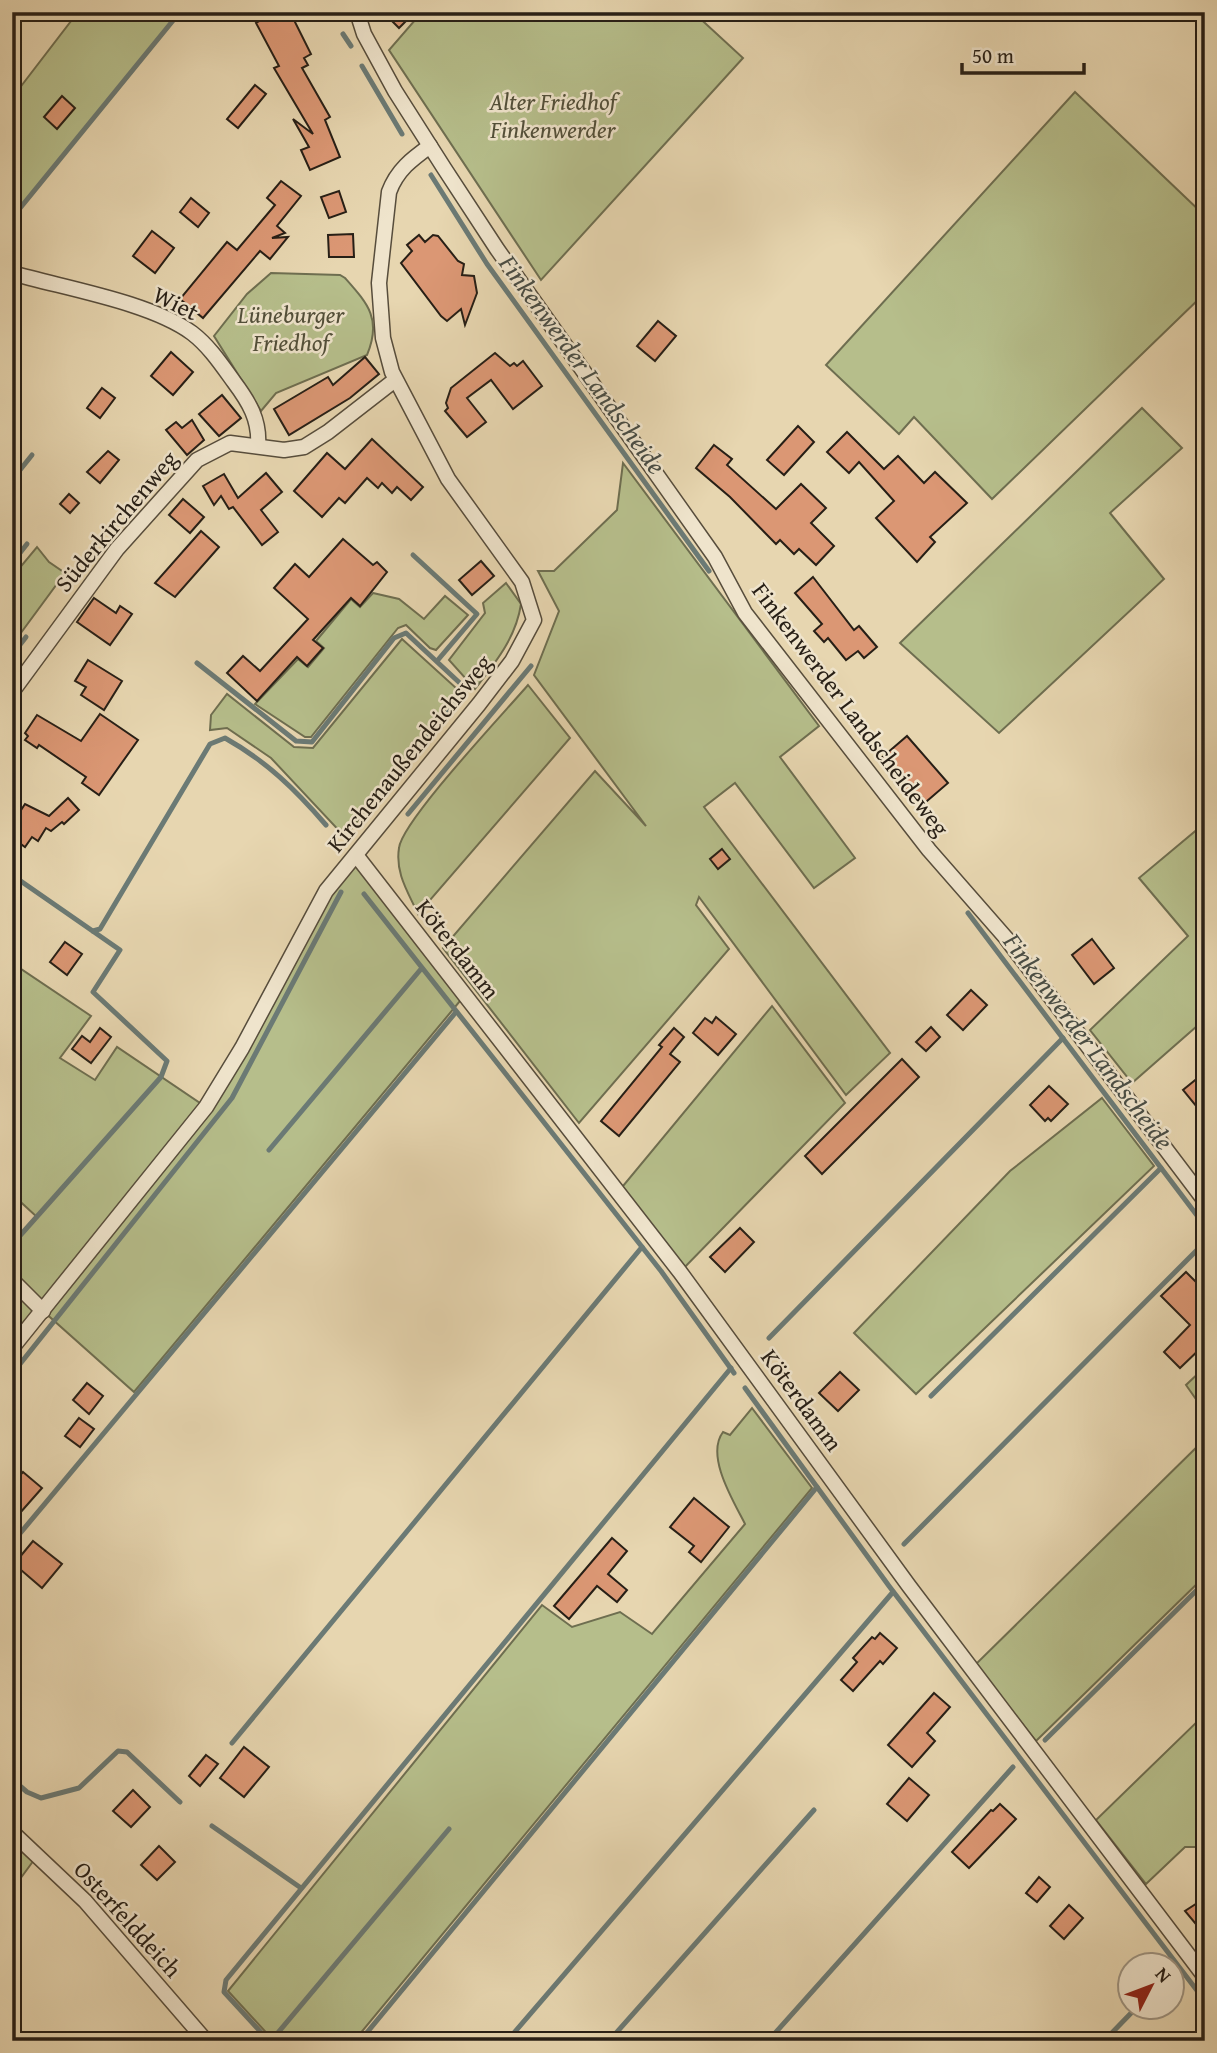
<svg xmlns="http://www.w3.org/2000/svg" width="1217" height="2053" font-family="'Gentium Book Plus',serif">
<rect width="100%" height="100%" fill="#e7d6b0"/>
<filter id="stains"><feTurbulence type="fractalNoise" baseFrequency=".00286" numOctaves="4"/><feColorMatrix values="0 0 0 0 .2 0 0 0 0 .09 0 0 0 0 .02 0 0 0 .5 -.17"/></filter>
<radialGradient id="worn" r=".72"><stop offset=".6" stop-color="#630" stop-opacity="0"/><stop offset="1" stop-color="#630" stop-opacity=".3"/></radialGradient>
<g fill="#b6be8b" stroke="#6e6e50" stroke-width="2">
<polygon points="78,12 181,12 12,219 12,98"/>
<polygon points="422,12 693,12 743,58 541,280 389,50"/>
<polygon points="1075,92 1205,216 1205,293 992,499 914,417 899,434 826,365"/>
<path d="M271 273 340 275 345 278C368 304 382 319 367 355L276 393 261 411 214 336 247 294Z"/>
<polygon points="1142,408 1182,448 1110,513 1164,579 999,733 900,643"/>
<polygon points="623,463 819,726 780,757 855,858 814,888 735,783 704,807 890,1053 846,1095 699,897 696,905 729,949 579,1123 443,948 595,771 646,826 534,675 559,611 538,571 554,571 617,510"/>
<polygon points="37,547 49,562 65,573 12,645 12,577"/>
<path d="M506 583 521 604C516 638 495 663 475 689L449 660 485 613 483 603Z"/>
<polygon points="373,593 399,599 424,619 445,596 468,615 436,650 430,648 406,625 398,628 311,737 305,737 255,704 298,659 308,667 324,648 316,641 351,599 360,607"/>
<polygon points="402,639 456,688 458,693 345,837 271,758 227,728 210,730 211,715 227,694 294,747 313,748"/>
<path d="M528 685 570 738 418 914C408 892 395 873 399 848 402 821 505 712 528 685Z"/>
<polygon points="1205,823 1205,1019 1132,1083 1090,1030 1188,936 1139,878"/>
<polygon points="356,855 465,995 134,1392 43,1311 12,1348 12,1243 37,1217 12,1194 12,963 91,1016 60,1058 95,1080 117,1047 206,1107 326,891"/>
<polygon points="772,1006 845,1103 680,1272 618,1192"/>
<polygon points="1102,1098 1154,1166 916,1394 854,1333 1010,1171"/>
<polygon points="1205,1367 1205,1412 1186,1385"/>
<path d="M752 1408 812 1488 354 2041H274L228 1991 542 1605 572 1627 620 1612 652 1634 745 1524C734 1502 705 1456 723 1432L730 1435Z"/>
<polygon points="1205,1439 1205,1576 1036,1741 975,1665"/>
<polygon points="1205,1714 1205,1847 1185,1847 1146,1884 1096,1820"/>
<polygon points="12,1840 34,1860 12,1890"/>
</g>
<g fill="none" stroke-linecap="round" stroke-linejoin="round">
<g stroke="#6b7a75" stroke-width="5">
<polyline points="343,34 351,46"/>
<polyline points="362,66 402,134"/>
<polyline points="431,175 487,264 709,571"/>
<polyline points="12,218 180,12"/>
<polyline points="12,480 32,455"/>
<polyline points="413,555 477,614 437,661"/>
<polyline points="12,563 27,544"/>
<polyline points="12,655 26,637"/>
<polyline points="197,663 296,741 312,742 394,638 406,633 463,686 465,691 381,797"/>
<polyline points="408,814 531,666"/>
<polyline points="12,875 120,950 93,992 167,1061 161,1077 17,1239"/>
<polyline points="364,894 661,1271 734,1373"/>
<polyline points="968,913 1205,1226"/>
<path d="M93 931 100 929 210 744 225 738C266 761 295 789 326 825"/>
<polyline points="269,1150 421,969"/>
<polyline points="769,1338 1063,1038"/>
<polyline points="12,1374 232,1098 341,892"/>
<polyline points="745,1388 889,1586 1205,2001"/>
<polyline points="931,1396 1161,1168"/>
<polyline points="12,1543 456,1012"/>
<polyline points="904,1544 1205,1242"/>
<polyline points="1045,1740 1205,1582"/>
<polyline points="232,1743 642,1247"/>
<polyline points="12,1779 27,1792 41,1798 79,1788 118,1751 127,1752 180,1802"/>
<polyline points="1200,1824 1205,1820"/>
<polyline points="212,1826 301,1888"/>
<polyline points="1204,1953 1205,1952"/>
<polyline points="269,2041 224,1992 226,1980 731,1368"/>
<polyline points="271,2041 449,1829"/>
<polyline points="360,2041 817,1487"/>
<polyline points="507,2041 893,1592"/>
<polyline points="609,2041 814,1810"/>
<polyline points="768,2041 1013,1767"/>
<polyline points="1104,2041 1136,2008"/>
</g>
</g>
<g fill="#db9774" stroke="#271f16" stroke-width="2">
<polygon points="275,12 290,12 311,54 304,58 308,65 302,68 330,117 325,120 340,157 310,170 301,150 309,147 293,119 313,134 274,68 279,66 256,23"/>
<polygon points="383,12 415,12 399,28"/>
<polygon points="255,85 266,94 238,128 227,119"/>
<polygon points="62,96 75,108 57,129 44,117"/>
<polygon points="281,181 301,196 277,226 285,233 272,238 288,237 270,259 260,251 203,318 180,299 227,242 237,250 275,205 267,198"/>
<polygon points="339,191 346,212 329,218 321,197"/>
<polygon points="191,198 209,213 198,227 180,212"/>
<polygon points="152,231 174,248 155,273 133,256"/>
<polygon points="353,234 354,257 329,257 328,235"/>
<polygon points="419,235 425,242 433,235 438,236 458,261 464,264 462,275 474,276 477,293 465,325 461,309 447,321 441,316 401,263 412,251 407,245"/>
<polygon points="658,321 676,336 655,361 637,346"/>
<polygon points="171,352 193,372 173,395 151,376"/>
<polygon points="495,353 510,366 514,363 517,366 523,361 542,386 513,409 491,380 467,398 486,422 467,437 445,411 448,408 446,403 451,388"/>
<polygon points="365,357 379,374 350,398 289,435 274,409 328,377 333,385"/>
<polygon points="102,388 115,398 100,418 87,408"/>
<polygon points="222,395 241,418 219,436 199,414"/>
<polygon points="192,420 204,440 187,455 166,430 176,422 182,428"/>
<polygon points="798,426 814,442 784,475 767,460"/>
<polygon points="847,432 884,469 898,456 924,483 935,472 967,503 930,537 935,542 917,562 876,518 894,501 859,462 849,473 827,452"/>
<polygon points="372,439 423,487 411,500 397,487 392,493 382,483 378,488 367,478 345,503 339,498 322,517 294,491 327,453 345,469"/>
<polygon points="714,445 732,459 727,465 776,509 801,484 826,508 811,523 834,546 816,565 799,549 794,554 780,540 776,544 730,497 696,468"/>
<polygon points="108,451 119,460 100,483 87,472"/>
<polygon points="266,473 282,492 261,510 278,532 262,545 233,507 229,509 221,496 214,505 203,486 224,474 238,498"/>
<polygon points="69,494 79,503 70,513 60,504"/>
<polygon points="183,499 204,517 190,533 169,515"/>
<polygon points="201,531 219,547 175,597 155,583"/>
<polygon points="343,539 373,565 377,562 387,572 360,606 351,598 313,640 323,648 307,666 297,657 257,701 227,673 243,656 260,671 308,619 274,588 295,564 309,577"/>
<polygon points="481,561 494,576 472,595 459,580"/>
<polygon points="813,577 854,630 859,626 877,647 864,658 858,651 846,660 828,638 824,642 814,631 822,624 795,593"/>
<polygon points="94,598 116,613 120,606 132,614 110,645 77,622"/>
<polygon points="88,660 122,681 104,710 81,695 86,687 75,681"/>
<polygon points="100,714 138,740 99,795 82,783 86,777 39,745 37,748 25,740 28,736 25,733 37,715 81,741"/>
<polygon points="907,736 948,783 920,807 879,760"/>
<polygon points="68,798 79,810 64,824 62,822 51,831 46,828 38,841 32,837 25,847 14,839 20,830 12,824 25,804 49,816"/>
<polygon points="722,849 730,859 718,869 710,859"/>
<polygon points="1092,939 1114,968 1094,984 1072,955"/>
<polygon points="65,942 82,954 67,975 50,962"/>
<polygon points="971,990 987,1005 963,1030 947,1015"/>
<polygon points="716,1017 736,1034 718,1055 693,1033 705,1018 712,1023"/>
<polygon points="931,1027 940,1037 926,1051 916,1042"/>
<polygon points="100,1028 111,1037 91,1063 72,1049 82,1036 90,1042"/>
<polygon points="674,1028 684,1037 670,1054 680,1062 619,1136 601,1121 662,1047 659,1045"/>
<polygon points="902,1059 919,1077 822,1174 805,1156"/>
<polygon points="1205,1072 1205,1117 1183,1090"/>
<polygon points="1049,1086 1068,1104 1051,1121 1048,1118 1045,1121 1030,1105"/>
<polygon points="740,1228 754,1242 725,1272 710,1257"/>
<polygon points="1186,1272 1205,1291 1205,1344 1180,1368 1164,1352 1190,1325 1161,1296"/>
<polygon points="840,1372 859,1390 838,1411 819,1393"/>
<polygon points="87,1383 103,1396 89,1414 73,1400"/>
<polygon points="79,1418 94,1429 80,1447 65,1436"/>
<polygon points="23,1472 42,1488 12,1522 12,1484"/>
<polygon points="694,1498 729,1527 701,1562 689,1552 694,1546 670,1527"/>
<polygon points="612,1538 627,1551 608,1574 627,1590 617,1602 597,1586 569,1619 554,1606"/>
<polygon points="33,1541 62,1564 42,1588 14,1564"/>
<polygon points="880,1633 897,1648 883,1664 880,1661 853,1691 841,1680 857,1662 853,1658 872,1637 875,1639"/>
<polygon points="934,1693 950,1707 927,1733 935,1741 912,1767 888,1745"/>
<polygon points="244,1747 269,1767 244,1797 220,1778"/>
<polygon points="206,1755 218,1764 200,1786 189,1776"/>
<polygon points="909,1778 929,1795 907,1821 887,1804"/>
<polygon points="133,1790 150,1807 131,1827 113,1811"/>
<polygon points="1000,1804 1016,1819 969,1868 952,1852 991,1810 993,1811"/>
<polygon points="159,1846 175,1862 157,1880 141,1865"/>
<polygon points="1039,1877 1050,1887 1037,1902 1026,1893"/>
<polygon points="1205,1898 1205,1935 1185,1911"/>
<polygon points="1069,1905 1083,1918 1064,1939 1050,1926"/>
</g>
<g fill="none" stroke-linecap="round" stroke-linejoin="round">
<g stroke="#574d3c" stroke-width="17">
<g id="minor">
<polyline points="357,12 364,34 395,91 444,168 497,249 715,557 745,613 929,850 1006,938 1205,1201"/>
<path d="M12 273C63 288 150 302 192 333 209 346 221 364 234 382 249 402 260 420 258 446"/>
<polyline points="12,692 117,549 197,460 230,443 284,450 304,447 328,432 395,380"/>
<polyline points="356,855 680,1272 909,1586 1205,1977"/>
<polyline points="12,1280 43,1311"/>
<path d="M12 1348 206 1107 242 1048 326 891 479 704 512 661 534 620 522 582 448 479 392 372 383 338 379 283 389 192C397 170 412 159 430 146"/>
<polyline points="12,1832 85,1901 206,2041"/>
</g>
</g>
<use href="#minor" stroke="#efe4cc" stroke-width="14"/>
</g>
<g text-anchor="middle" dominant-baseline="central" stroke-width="5" stroke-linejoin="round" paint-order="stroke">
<g font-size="24" font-style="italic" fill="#524f39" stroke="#efe4cc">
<text x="553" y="101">Alter Friedhof<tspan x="553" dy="28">Finkenwerder</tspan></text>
<text x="291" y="314">Lüneburger<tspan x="291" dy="28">Friedhof</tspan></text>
</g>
<g font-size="24" fill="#271f16" stroke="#efe4cc">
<text transform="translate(176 303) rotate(26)">Wiet</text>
<text transform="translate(116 521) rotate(-50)">Süderkirchenweg</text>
<text transform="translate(851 709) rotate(53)">Finkenwerder Landscheideweg</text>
<text transform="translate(409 753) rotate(-51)">Kirchenaußendeichsweg</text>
<text transform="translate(458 949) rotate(52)">Köterdamm</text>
<text transform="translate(802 1400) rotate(54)">Köterdamm</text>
<text transform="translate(128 1919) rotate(48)">Osterfelddeich</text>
</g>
<g font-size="26" font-style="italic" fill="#494d45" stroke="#efe4cc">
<text transform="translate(583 364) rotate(54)">Finkenwerder Landscheide</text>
<text transform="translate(1089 1041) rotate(53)">Finkenwerder Landscheide</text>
</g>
</g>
<rect width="1217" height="2053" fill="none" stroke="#e7d6b0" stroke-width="42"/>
<rect x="14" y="14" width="1189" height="2025" fill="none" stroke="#271f16" stroke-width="3.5"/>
<rect x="21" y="21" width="1175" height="2011" fill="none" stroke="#271f16" stroke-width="2"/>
<g transform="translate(1151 1986) rotate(48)"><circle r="33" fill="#efe4cc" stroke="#9f9583" stroke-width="2"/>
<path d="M0-5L12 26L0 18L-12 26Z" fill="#8f2418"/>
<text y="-10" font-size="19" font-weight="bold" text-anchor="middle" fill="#271f16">N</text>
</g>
<path d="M962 63v10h122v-10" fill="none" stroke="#271f16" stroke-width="3.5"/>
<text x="972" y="63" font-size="21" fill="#271f16" stroke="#efe4cc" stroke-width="5" paint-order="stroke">50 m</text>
<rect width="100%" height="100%" filter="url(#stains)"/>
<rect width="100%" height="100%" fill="url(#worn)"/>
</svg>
